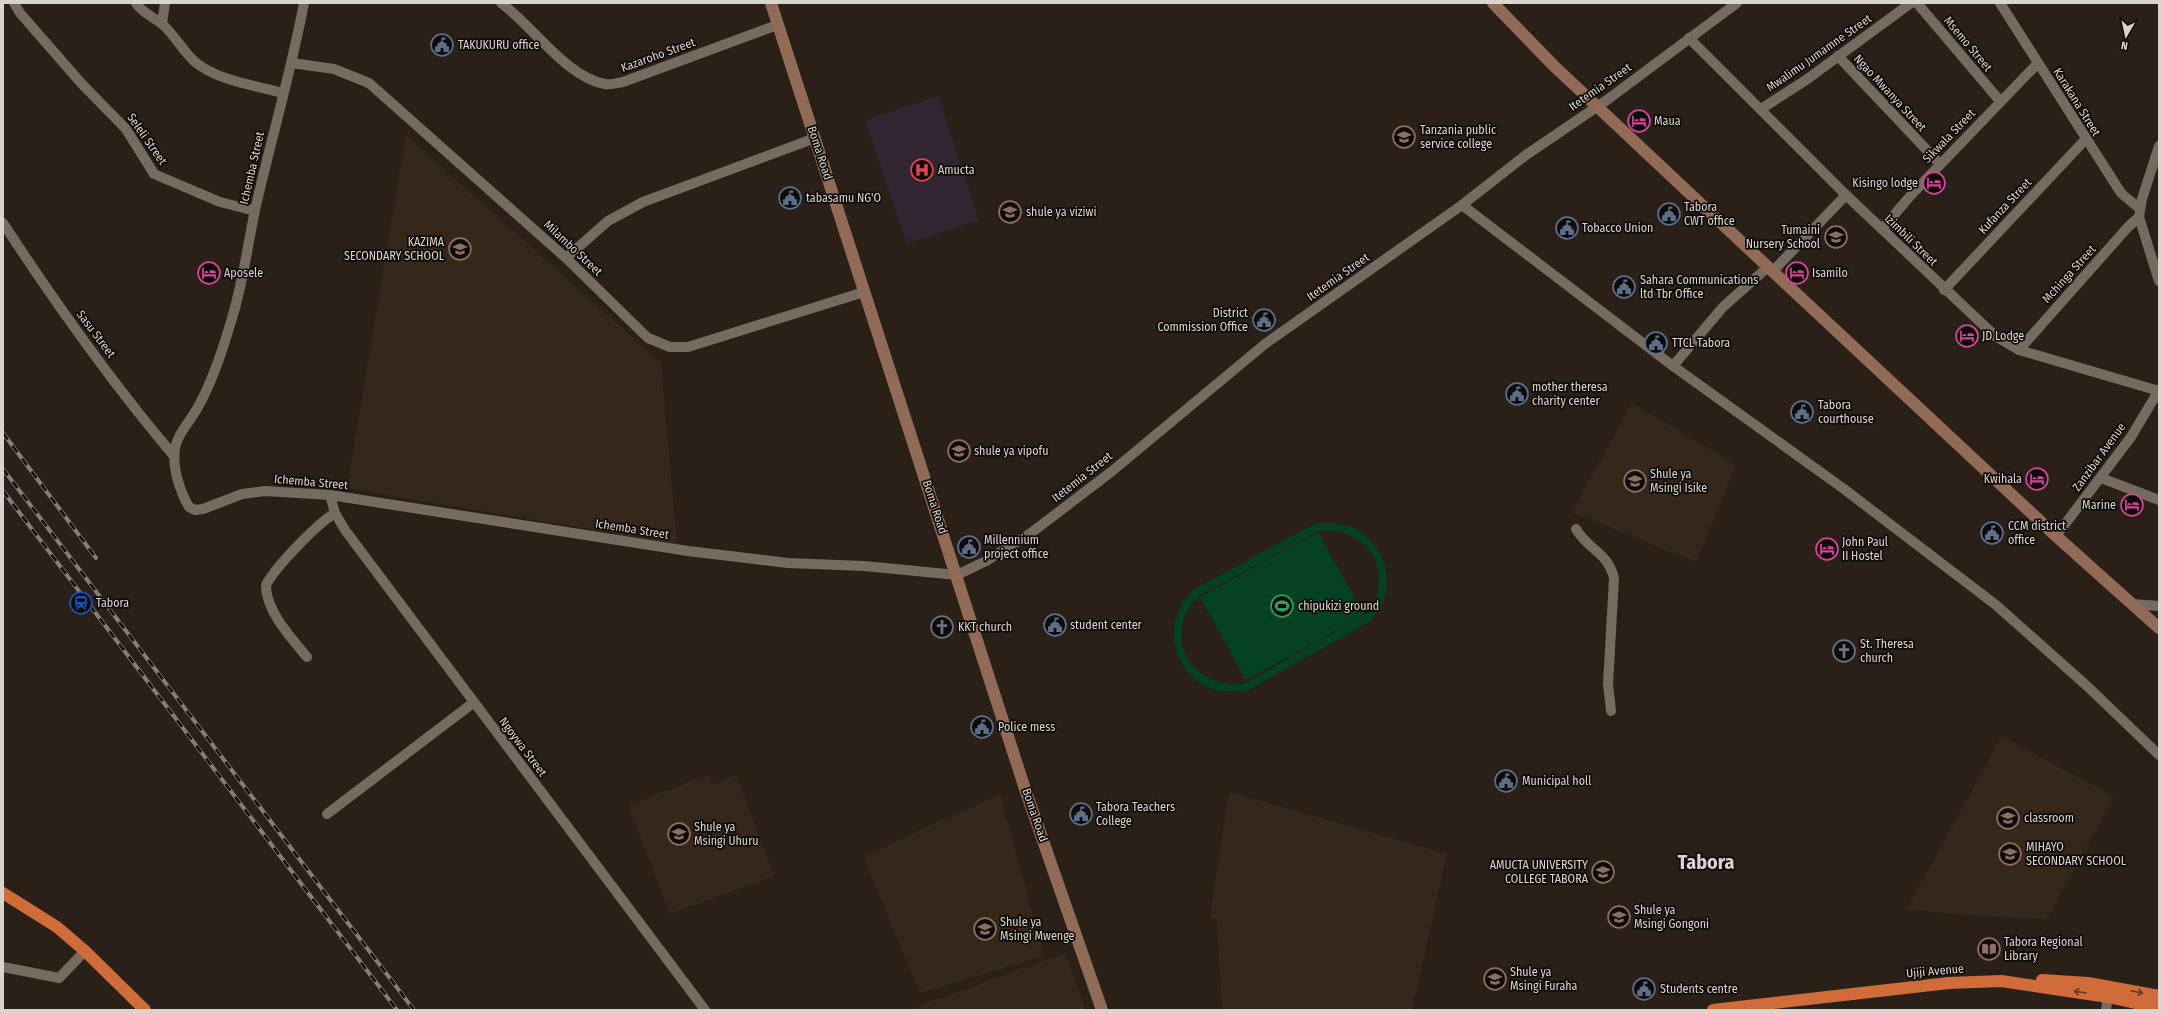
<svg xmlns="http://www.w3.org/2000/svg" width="2162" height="1013" font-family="'Fira Sans Condensed',sans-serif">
<rect width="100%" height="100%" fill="#2a2018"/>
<polygon fill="#322431" points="938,96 979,220 907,244 865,120"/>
<g fill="#35281b">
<polygon points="406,135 661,363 677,544 347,488"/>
<polygon points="1632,403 1736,465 1696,562 1572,512"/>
<polygon points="2002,736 2114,797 2046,920 1906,910"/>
<polygon points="708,775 712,784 736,775 774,876 670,914 628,805"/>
<polygon points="1229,792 1447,854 1412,1010 1222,1010 1217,921 1210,915"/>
<polygon points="1000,794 1044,956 920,993 863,856"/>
<polygon points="1065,953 1086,1010 908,1010"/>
</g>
<g fill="#044223" fill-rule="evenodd">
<path d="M1324 523C1335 523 1347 524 1357 530 1391 548 1397 596 1369 622L1248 690C1237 692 1226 693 1214 689 1170 676 1159 613 1198 587L1313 525ZM1325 530C1371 531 1395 574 1368 613L1246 683C1191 692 1158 634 1200 595L1316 532Z"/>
<polygon points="1318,532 1364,615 1246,680 1200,597"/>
</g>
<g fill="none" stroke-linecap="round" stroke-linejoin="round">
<g stroke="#766b61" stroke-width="10">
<polyline points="14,3 20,13 81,83 126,129 154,174 220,202 255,211"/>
<path d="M136 3C143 14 153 16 162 24 174 34 182 50 194 61 217 81 254 85 283 93"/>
<path d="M304 3C291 72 271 140 255 210 247 249 242 289 229 328 221 355 212 382 198 407 191 420 177 434 175 449 172 467 180 492 189 507L195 510 203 509 242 494 265 491 330 495 688 551 788 563 864 566 957 575 986 561 1031 533 1111 472 1265 344 1462 205 1526 155 1607 100 1737 3"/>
<path d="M501 3C533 26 566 77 605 84 610 85 617 83 623 82L777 25"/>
<polyline points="1917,3 2000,101"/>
<polyline points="2000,3 2121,193 2140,209"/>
<polyline points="162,23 165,3"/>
<polyline points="1689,38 1846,195 1995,336 2019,350 2159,391"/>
<polyline points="1838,56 1940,164"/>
<polyline points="292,63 334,69 369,83 566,258 648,338 670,347 688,347 864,292"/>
<polyline points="1761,109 1806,80 1911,3"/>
<polyline points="2159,146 2142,199 2139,217 2159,281"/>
<polyline points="1462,205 1673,366 1844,489 1996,605 2087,686 2159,755"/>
<path d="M3 223C56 304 112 383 174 456"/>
<polyline points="1882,229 1912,194 2038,63"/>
<polyline points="566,258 608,221 643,202 815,138"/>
<polyline points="1772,272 1846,195"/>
<polyline points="1944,290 2085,140"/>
<polyline points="2019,350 2128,227 2139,217"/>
<polyline points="1673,366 1723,307 1768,267"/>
<polyline points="2101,478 2159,500"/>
<polyline points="330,495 335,513 345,530 705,1010"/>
<path d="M1576 529C1588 550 1607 551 1614 578L1608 684 1611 711"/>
<polyline points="2056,536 2131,437 2159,390"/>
<polyline points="2133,604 2159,606"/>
<path d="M307 657C292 639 265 610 266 585 276 566 317 524 335 513"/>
<polyline points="327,814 473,703"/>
<polyline points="3,967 59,978 85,951"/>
<polyline points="2106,1010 2109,990"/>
</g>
<g stroke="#916b55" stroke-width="12">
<polyline points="771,3 1025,789 1102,1010"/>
<polyline points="1493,3 1554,66 1768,267 2056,536 2159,628"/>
</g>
<g stroke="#d06c3a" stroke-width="12">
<polyline points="3,893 57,927 85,951 145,1010"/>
<polyline points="2042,980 2088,983 2159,996"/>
<polyline points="1713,1010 1949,983 2001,981 2108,997 2159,1008"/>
</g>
<g stroke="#867e77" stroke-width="4">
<g id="rail">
<polyline points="3,433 96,558"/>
<polyline points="3,469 414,1010"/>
<polyline points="3,491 397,1010"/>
</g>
</g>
<use href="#rail" stroke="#0f0b08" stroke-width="2.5" stroke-dasharray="8" stroke-linecap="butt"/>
</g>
<defs><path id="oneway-shaft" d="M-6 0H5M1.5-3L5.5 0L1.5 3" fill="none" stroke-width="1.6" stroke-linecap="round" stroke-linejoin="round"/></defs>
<g stroke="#66371e">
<use href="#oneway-shaft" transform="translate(2080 992) rotate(-171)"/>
<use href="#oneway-shaft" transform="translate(2137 992) rotate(12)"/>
</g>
<defs>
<g id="civic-ring" transform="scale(1.15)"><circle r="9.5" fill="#0f0b08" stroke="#5c6f8a" stroke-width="1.5"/><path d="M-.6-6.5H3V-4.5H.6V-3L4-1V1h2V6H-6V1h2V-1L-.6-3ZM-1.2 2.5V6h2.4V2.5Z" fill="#5c6f8a"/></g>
<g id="hotel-ring" transform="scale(1.15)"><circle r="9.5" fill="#0f0b08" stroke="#d1479c" stroke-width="1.5"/><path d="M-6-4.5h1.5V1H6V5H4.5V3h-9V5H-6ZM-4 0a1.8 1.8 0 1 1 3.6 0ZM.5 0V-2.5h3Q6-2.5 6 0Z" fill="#d1479c"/></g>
<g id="school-ring" transform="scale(1.15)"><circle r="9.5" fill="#0f0b08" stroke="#8d6e63" stroke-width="1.5"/><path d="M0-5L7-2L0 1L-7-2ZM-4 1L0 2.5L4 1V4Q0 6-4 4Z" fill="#8d6e63"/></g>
<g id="hospital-ring" transform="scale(1.15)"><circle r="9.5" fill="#0f0b08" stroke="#e0444e" stroke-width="1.5"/><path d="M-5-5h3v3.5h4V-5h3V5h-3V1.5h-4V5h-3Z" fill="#e0444e"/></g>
<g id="station-ring" transform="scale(1.15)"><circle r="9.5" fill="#0f0b08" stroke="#1a4fb4" stroke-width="1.5"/><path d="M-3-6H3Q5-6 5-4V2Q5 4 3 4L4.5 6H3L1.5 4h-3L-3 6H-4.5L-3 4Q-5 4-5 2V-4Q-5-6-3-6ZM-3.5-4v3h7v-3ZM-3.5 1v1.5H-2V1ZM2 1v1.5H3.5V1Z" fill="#1a4fb4"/></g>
<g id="stadium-ring" transform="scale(1.15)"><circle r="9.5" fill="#0f0b08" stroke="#2e9e5b" stroke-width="1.5"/><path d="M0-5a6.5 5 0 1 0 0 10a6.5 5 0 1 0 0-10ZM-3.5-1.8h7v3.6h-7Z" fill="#2e9e5b"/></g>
<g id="church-ring" transform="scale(1.15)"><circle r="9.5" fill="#0f0b08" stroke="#6b7280" stroke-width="1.5"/><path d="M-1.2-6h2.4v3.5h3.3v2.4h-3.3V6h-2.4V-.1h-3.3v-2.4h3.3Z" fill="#6b7280"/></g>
<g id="library-ring" transform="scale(1.15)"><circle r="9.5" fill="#0f0b08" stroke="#8d6e63" stroke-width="1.5"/><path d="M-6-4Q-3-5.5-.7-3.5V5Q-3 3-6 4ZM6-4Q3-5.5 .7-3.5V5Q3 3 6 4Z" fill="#8d6e63"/></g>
</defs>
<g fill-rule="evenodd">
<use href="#civic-ring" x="442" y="45"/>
<use href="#hotel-ring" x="1639" y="121"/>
<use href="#school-ring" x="1404" y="137"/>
<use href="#hospital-ring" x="922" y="170"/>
<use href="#hotel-ring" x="1934" y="183"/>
<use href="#civic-ring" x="790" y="198"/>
<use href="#school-ring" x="1010" y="212"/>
<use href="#civic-ring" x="1669" y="214"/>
<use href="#civic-ring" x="1567" y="228"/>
<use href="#school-ring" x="1836" y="237"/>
<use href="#school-ring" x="460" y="249"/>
<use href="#hotel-ring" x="209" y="273"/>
<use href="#hotel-ring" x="1797" y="273"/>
<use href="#civic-ring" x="1624" y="287"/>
<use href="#civic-ring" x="1264" y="320"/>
<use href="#hotel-ring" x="1967" y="336"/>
<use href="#civic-ring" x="1656" y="343"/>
<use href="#civic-ring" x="1517" y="394"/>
<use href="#civic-ring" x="1802" y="412"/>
<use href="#school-ring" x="959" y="451"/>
<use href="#hotel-ring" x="2037" y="479"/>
<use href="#school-ring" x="1635" y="481"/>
<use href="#hotel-ring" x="2132" y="505"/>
<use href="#civic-ring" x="1992" y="533"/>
<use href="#civic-ring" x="969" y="547"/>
<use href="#hotel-ring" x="1827" y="549"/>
<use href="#station-ring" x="81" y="603"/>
<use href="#stadium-ring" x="1282" y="606"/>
<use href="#civic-ring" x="1055" y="625"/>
<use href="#church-ring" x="942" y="627"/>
<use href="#church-ring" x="1844" y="651"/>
<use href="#civic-ring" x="982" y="727"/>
<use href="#civic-ring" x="1506" y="781"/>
<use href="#civic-ring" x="1081" y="814"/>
<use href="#school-ring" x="2008" y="818"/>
<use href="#school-ring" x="679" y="834"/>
<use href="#school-ring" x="2010" y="854"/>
<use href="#school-ring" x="1603" y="872"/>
<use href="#school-ring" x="1619" y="917"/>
<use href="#school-ring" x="985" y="929"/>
<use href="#library-ring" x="1989" y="949"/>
<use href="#school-ring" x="1495" y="979"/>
<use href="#civic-ring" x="1644" y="989"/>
</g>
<g text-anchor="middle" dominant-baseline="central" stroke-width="3.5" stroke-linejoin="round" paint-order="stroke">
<g font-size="12" fill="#dad4ce" stroke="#0f0b08">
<text transform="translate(1968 44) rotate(50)">Msemo Street</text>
<text transform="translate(1819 53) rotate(-35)">Mwalimu Jumamne Street</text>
<text transform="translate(658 55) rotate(-20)">Kazaroho Street</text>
<text transform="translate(1600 87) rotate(-35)">Itetemia Street</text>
<text transform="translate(1890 93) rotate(47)">Ngao Mwanya Street</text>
<text transform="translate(2077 102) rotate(58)">Karakana Street</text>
<text transform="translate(1949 136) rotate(-46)">Sikwala Street</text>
<text transform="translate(147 139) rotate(55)">Seleli Street</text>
<text transform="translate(820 153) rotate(72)">Boma Road</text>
<text transform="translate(252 168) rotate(-77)">Ichemba Street</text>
<text transform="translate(2005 206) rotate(-47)">Kufanza Street</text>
<text transform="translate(1911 240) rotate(44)">Izimbili Street</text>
<text transform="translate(573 248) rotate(43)">Milambo Street</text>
<text transform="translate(2069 274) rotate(-48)">Mchinga Street</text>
<text transform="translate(1338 277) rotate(-35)">Itetemia Street</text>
<text transform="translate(96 334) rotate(53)">Sasu Street</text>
<text transform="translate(2099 457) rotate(-54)">Zanzibar Avenue</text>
<text transform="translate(1082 477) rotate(-38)">Itetemia Street</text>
<text transform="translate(311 482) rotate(5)">Ichemba Street</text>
<text transform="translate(935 507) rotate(72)">Boma Road</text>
<text transform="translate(632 529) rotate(9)">Ichemba Street</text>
<text transform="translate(523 747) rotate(53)">Ngoywa Street</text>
<text transform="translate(1035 815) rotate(71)">Boma Road</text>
<text transform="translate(1935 971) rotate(-5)">Ujiji Avenue</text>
</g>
<g font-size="12" fill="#dad4ce" stroke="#0f0b08" text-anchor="start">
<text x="458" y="45">TAKUKURU office</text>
<text x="1654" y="121">Maua</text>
<text x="1420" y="130">Tanzania public<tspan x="1420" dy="14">service college</tspan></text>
<text x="938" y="170">Amucta</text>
<text x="1918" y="183" text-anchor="end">Kisingo lodge</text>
<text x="806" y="198">tabasamu NG'O</text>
<text x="1684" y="207">Tabora<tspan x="1684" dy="14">CWT office</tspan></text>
<text x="1026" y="212">shule ya viziwi</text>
<text x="1582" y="228">Tobacco Union</text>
<text x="1820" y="230" text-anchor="end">Tumaini<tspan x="1820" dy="14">Nursery School</tspan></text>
<text x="444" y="242" text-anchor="end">KAZIMA<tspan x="444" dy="14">SECONDARY SCHOOL</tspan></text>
<text x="224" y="273">Aposele</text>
<text x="1812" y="273">Isamilo</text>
<text x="1640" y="280">Sahara Communications<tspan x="1640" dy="14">ltd Tbr Office</tspan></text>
<text x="1248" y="313" text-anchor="end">District<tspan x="1248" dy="14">Commission Office</tspan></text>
<text x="1982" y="336">JD Lodge</text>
<text x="1672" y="343">TTCL Tabora</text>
<text x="1532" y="387">mother theresa<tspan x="1532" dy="14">charity center</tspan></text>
<text x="1818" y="405">Tabora<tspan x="1818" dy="14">courthouse</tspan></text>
<text x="974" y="451">shule ya vipofu</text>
<text x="1650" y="474">Shule ya<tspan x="1650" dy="14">Msingi Isike</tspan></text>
<text x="2022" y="479" text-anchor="end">Kwihala</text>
<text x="2116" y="505" text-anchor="end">Marine</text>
<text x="2008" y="526">CCM district<tspan x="2008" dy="14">office</tspan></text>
<text x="984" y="540">Millennium<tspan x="984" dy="14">project office</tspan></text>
<text x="1842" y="542">John Paul<tspan x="1842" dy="14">II Hostel</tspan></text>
<text x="96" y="603">Tabora</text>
<text x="1298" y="606">chipukizi ground</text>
<text x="1070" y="625">student center</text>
<text x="958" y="627">KKT church</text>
<text x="1860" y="644">St. Theresa<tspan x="1860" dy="14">church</tspan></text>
<text x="998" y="727">Police mess</text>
<text x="1522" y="781">Municipal holl</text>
<text x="1096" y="807">Tabora Teachers<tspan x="1096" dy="14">College</tspan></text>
<text x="2024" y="818">classroom</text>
<text x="694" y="827">Shule ya<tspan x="694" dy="14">Msingi Uhuru</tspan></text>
<text x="2026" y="847">MIHAYO<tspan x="2026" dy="14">SECONDARY SCHOOL</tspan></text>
<text x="1588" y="865" text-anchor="end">AMUCTA UNIVERSITY<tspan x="1588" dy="14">COLLEGE TABORA</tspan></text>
<text x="1634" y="910">Shule ya<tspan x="1634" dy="14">Msingi Gongoni</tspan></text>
<text x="1000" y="922">Shule ya<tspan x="1000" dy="14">Msingi Mwenge</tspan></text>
<text x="2004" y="942">Tabora Regional<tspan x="2004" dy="14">Library</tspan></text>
<text x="1510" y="972">Shule ya<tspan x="1510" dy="14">Msingi Furaha</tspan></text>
<text x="1660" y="989">Students centre</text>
</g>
<g font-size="20" font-weight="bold" fill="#dad4ce" stroke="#0f0b08">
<text x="1706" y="862">Tabora</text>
</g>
</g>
<rect width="2162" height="1013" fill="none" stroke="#dad4ce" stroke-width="8"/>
<g transform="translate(2126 36) rotate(189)" stroke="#0f0b08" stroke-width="3" paint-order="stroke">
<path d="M0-3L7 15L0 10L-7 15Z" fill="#dad4ce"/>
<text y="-6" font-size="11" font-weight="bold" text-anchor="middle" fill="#dad4ce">N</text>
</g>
</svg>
